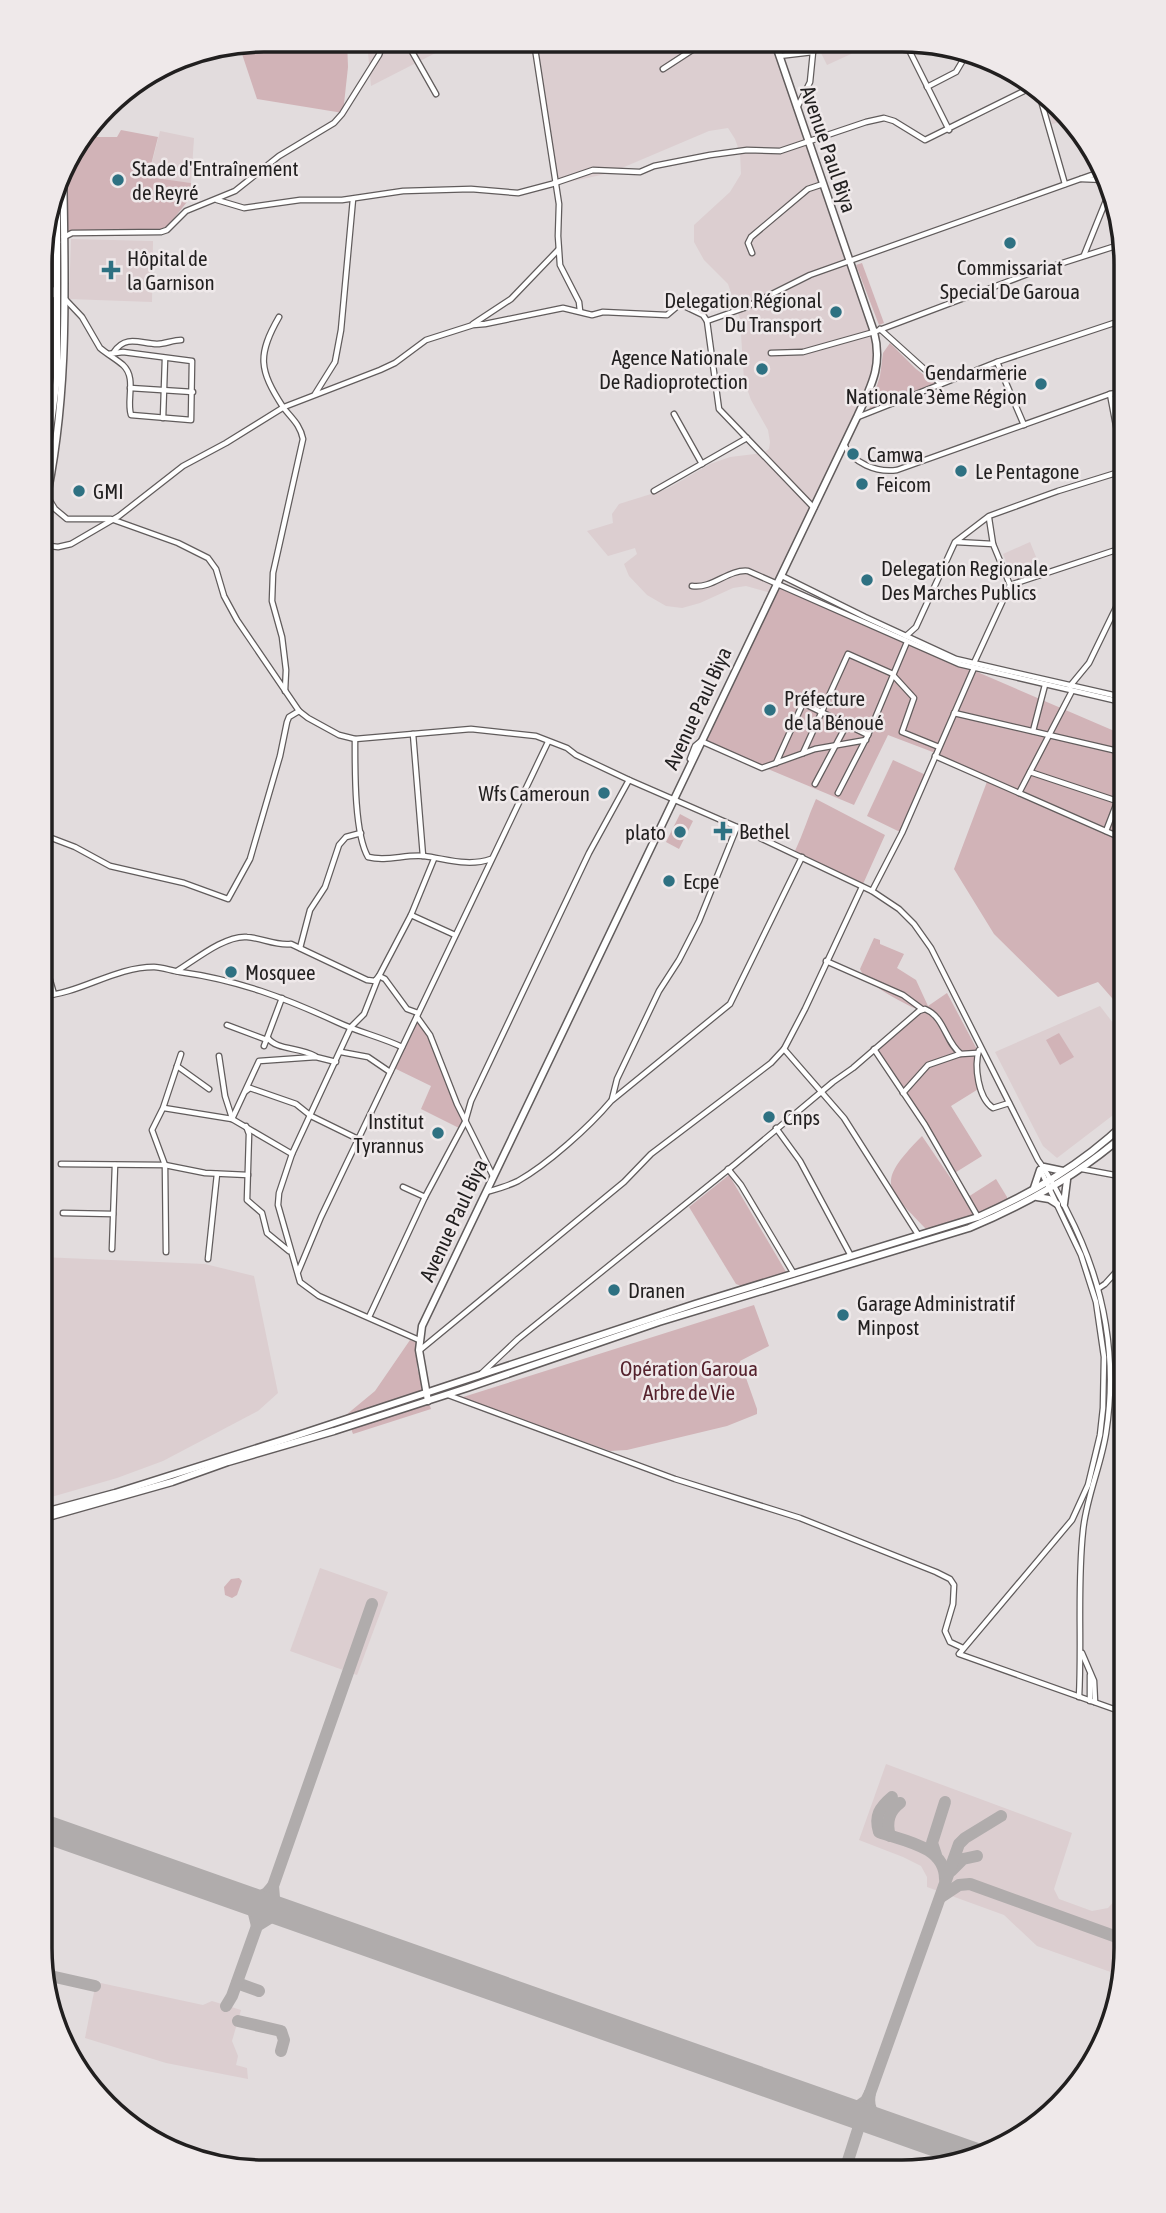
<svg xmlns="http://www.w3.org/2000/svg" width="1166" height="2213" font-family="'Asap Condensed',sans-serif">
<rect width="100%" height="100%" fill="#e2dcdd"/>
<g fill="#dcced0">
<polygon points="367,41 459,41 371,86"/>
<polygon points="536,42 774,43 874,332 874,376 771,593 746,586 733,588 700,603 682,608 666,606 647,595 629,576 624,564 637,554 635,548 608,556 587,531 613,523 612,514 619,504 667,489 710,464 730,457 763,453 769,449 770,442 768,430 751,400 744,380 740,319 728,284 704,260 694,242 694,225 730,192 741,174 740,153 735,139 728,128 709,131 610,173 555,185"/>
<polygon points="825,44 860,44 851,54 827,65 819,49"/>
<polygon points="1043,93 1049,96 1066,121 1052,124"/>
<polygon points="160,131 194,138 191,183 148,178"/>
<polygon points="71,239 153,241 152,302 69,299"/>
<polygon points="1030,542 1043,574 1015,583 1003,554"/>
<polygon points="1100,1006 1126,1040 1125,1106 1057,1158 1043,1146 995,1052"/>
<polygon points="41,1257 205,1264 254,1276 278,1393 258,1411 163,1461 117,1478 41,1500"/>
<polygon points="320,1568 388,1592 357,1675 290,1651"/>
<polygon points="886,1764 1072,1833 1054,1889 1059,1899 1092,1911 1108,1908 1116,1899 1125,1873 1125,1963 1122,1976 1037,1946 1004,1915 927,1887 927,1877 921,1866 903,1857 859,1840"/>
<polygon points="96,1982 203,2005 212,2001 241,2010 232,2041 238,2056 236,2065 247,2068 248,2079 166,2063 85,2038"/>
</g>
<g fill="#d1b3b7">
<polygon points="265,40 347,41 348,67 343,113 257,99 239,45"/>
<polygon points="121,130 158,137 148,177 191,183 190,198 165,230 68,231 67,161 85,137 117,137"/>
<polygon points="862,263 884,323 879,325 856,265"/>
<polygon points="890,343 916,369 939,386 869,410 880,376 883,353"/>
<polygon points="775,585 1126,736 1126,1014 1098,982 1058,997 994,934 954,869 988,779 938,754 888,735 854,805 701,741"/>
<polygon points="893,760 926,775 900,832 867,816"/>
<path d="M816 799 885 835 863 884 795 851C803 834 808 817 816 799Z"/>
<polygon points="680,814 693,821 679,849 666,842"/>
<path d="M874 938 880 940V944L904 954 897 968 916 980 928 1006 947 993 980 1055 978 1059 980 1088 951 1106 982 1156 953 1174 876 1051 904 1024 923 1012C907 1005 867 986 860 969Z"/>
<polygon points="416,1017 423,1024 465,1122 461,1129 421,1109 431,1086 394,1068"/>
<polygon points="1059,1033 1074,1057 1060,1065 1046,1040"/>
<path d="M922 1136 975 1214 930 1233C887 1187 873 1186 922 1136Z"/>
<polygon points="729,1175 789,1277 746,1288 736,1284 689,1207"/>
<polygon points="996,1179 1007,1197 1007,1202 978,1214 968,1197"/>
<polygon points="754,1305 769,1346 740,1361 757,1409 757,1414 727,1426 627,1450 610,1451 460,1398"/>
<polygon points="410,1340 418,1343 417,1368 431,1409 353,1434 346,1415 375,1391"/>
<polygon points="239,1578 242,1581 237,1595 232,1598 225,1595 224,1587 231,1579"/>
</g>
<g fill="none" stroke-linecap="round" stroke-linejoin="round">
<g stroke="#b0acac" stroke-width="12">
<path d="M892 1797C880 1807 874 1816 879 1832 904 1841 945 1846 945 1879"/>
<path d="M890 1836C886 1823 889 1811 900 1803"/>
<polyline points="936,1855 932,1843 945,1802"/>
<polyline points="951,1871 963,1859 977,1856"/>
<polyline points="941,1897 959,1885 970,1884 1125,1940"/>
<polyline points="257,1926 251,1901 267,1893 273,1886"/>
<polyline points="45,1979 55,1977 95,1986"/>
<polyline points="237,1983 259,1991"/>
<polyline points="226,2006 232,1996 257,1926 273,1916 281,1913 274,1898 273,1886 372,1604"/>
<polyline points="238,2021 281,2031 284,2040 281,2051"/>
<polyline points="849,2113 866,2101 870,2093"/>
<path d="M883 2125C872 2115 867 2107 870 2093L959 1844 965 1838 1001 1816"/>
<polyline points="844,2173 862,2117"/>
</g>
<polyline stroke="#b0acac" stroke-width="28" points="40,1827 979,2158"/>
<g stroke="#615c5c" stroke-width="7">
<g id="minor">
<polyline points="406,41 436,94"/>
<polyline points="534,42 559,204 558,236 560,265 579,302 580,311"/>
<polyline points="906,44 949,130"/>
<polyline points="779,56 813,52"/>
<polyline points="663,69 703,43"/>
<polyline points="927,87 956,72 966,55"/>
<polyline points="1038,90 1065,184"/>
<polyline points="797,108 810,82 813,52 819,44"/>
<polyline points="1081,179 1106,180"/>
<polyline points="217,200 244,208 300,200 342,200 403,191 471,189 518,193 552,184 593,170 640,172 654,166 710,155 747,150 780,151 866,122 884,118 894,121 925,140 1032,87"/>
<polyline points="64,237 72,233 161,232 167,230 186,211 235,191 279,156 334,123 342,114 379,55 384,41"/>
<polyline points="42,241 58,242"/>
<polyline points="752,253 748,243 751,237 808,189 823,184"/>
<polyline points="1084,255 1111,188"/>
<polyline points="42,292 57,289"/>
<path d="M65 299 82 317 100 348C107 354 116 359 123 365 137 378 126 400 131 415L191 420 192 361 123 352 108 354"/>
<polyline points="42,311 50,297 57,292"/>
<path d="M279 317C257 355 259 370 283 407 291 418 300 424 303 439L273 573 272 601 282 637 286 670 285 691"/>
<polyline points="707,321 719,409 814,508"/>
<polyline points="473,324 511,299 558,250"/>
<polyline points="880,329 941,384"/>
<path d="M114 352C126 334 141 344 157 344 165 344 173 340 181 340"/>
<polyline points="771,353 803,352 874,332 1025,275 1122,244"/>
<polyline points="997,362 1024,425"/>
<polyline points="130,388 193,392"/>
<polyline points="315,394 335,362 341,330 353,199"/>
<polyline points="1110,394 1125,473"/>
<polyline points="674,414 702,464"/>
<polyline points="858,417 997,362 1126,319"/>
<polyline points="163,418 165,359"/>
<path d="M844 444C852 463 877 473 897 470L1110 394 1126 391"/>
<polyline points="654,491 747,438"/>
<path d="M47 496 55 509 67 519H111L178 543 208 558 216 569 224 596 237 620 299 711 308 718 339 735 355 739 471 729 536 736 567 748 576 755 629 780 737 827 872 891 899 909 914 924 931 948 1038 1160C1050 1176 1058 1193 1067 1211 1103 1280 1118 1355 1106 1433 1101 1466 1086 1498 1083 1531 1077 1586 1082 1642 1079 1697"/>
<polyline points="989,518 993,544"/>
<polyline points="956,542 993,544 1010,585"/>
<polyline points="42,545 58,547 71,544 119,516 183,466 226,443 284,407 380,370 395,363 426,340 473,325 485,324 563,308 592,315 603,312 667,315 680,304 703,315 707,321 744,308 810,275 1100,172"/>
<polyline points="782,576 865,617 956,659 1126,698"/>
<path d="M692 586C713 589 728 569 748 571L959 664 1126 703"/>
<polyline points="906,636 916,627 955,542 989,516 1058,491 1116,473 1126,473"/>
<polyline points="974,663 1010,585 1113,551 1126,556"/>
<polyline points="893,675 914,698 902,732 939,747"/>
<polyline points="1070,686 1089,663 1126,587"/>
<polyline points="954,713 1126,753"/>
<polyline points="1033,731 1045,685"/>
<polyline points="413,734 423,856"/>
<path d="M355 739C355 767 354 833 368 857 387 862 405 854 424 856 447 859 468 867 491 859"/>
<polyline points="803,753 848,654 893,674"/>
<polyline points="935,756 1126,840"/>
<polyline points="690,759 695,746 701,741 762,768 815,749 866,740"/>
<polyline points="776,763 803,703 868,735"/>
<polyline points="1030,772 1126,804"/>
<polyline points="815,784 847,724"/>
<polyline points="838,793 868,735 907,642"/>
<polyline points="1019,793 1072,691"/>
<polyline points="1106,831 1126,779"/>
<polyline points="41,834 75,847 110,866 184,883 228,899 250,859 280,756 287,722 289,717 299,711"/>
<polyline points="872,891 902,833 974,668"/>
<polyline points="411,915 434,859"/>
<polyline points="300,948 310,910 325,887 339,845 346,837 361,833"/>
<polyline points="41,949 54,994"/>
<polyline points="826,961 903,995 922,1009"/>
<path d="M177 971C195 960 225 935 247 937 262 938 276 946 291 944L367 980 375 981 379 976 385 979 407 1009 418 1013"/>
<path d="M41 996C80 994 114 967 154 967 162 967 172 971 180 972 238 980 285 998 337 1022 358 1032 381 1037 402 1047"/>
<polyline points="417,1017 430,1035 457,1104 493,1176"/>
<polyline points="227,1025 267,1040"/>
<path d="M268 1038C276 1050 299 1047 315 1056"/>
<polyline points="264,1046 282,998"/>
<polyline points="784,1049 844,1118 919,1236"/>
<polyline points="874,1049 925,1125 978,1217"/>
<path d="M979 1050C974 1066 978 1098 993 1108L1009 1103"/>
<polyline points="341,1052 368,1057 390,1072"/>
<polyline points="219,1056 225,1096 232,1118"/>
<polyline points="177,1066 209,1089"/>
<polyline points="246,1091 250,1088 296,1104 311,1116 358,1139"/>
<polyline points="903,1093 928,1065 960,1054"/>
<polyline points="612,1099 617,1079 659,991 679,960 699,921 737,827"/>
<polyline points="164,1108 232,1119 292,1154"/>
<polyline points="232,1119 259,1061 316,1057 336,1062"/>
<polyline points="246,1126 249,1134 247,1200 262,1213 267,1233 289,1251"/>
<polyline points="776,1128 800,1161 851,1256"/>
<polyline points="61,1164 165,1165 205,1173 248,1175"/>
<polyline points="728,1169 741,1185 794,1274"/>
<polyline points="1040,1169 1081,1255 1096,1302 1104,1357 1103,1408 1100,1435 1088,1485 1072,1520 959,1654 1125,1713"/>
<polyline points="1082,1169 1125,1177"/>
<polyline points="403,1187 425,1197"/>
<path d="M487 1192C497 1189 508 1186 518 1181 548 1164 589 1127 611 1101L730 1004 802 857"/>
<polyline points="63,1213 113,1214"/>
<polyline points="112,1249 115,1165"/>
<polyline points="166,1252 165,1165 152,1130 163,1108 181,1054"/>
<polyline points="208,1259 217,1174"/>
<polyline points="298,1272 321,1217 548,742"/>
<polyline points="1099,1288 1105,1284 1125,1262"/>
<polyline points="369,1317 425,1197 465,1122 471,1101 589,853 629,780"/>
<polyline points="419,1340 319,1296 300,1282 278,1205 279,1193 292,1154 351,1027 364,1014 379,976 411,915 455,935"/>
<polyline points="420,1350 624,1182 651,1154 771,1063 784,1049 805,1009 862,887"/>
<path d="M482 1373 518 1339 734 1165 833 1082 853 1068 919 1011 925 1009C945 1017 945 1042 961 1054L977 1053"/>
<polyline points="448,1395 675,1479 800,1518 936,1572 950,1579 954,1585 953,1604 945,1631 950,1642 963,1648"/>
<polyline points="1082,1653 1094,1681 1095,1702"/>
<polyline points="1090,1701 1090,1675"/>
</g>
</g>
<g stroke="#615c5c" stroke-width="9">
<g id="major">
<polyline points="42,490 57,378 57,186"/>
<path d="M42 518C70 403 65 284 63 166"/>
<polyline points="1044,1167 1063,1171"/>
<polyline points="1034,1188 1040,1170"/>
<polyline points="1037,1197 1049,1199 1057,1204"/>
<polyline points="1064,1204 1067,1180"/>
<path d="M428 1401 419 1350 422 1326 857 417C871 386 883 366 874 332L775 43"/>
<path d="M41 1513 115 1493 289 1438 695 1304 978 1217C1034 1192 1081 1165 1125 1123"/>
<path d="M41 1519 172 1482 228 1462 334 1431 467 1388 659 1322 969 1228C1027 1204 1078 1175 1125 1134"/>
</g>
</g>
<use href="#minor" stroke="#fff" stroke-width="4.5"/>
<use href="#major" stroke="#fff" stroke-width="6"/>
</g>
<g fill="#2e7182" stroke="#efe9ea" stroke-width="2.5">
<circle cx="118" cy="180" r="7"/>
<circle cx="1010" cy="243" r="7"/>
<path d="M107.5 259.5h7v7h7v7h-7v7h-7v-7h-7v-7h7z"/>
<circle cx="836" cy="312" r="7"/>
<circle cx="762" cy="369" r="7"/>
<circle cx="1041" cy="384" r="7"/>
<circle cx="853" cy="454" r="7"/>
<circle cx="961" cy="471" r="7"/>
<circle cx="862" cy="484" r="7"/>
<circle cx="79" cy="491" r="7"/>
<circle cx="867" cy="580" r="7"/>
<circle cx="770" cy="710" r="7"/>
<circle cx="604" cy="793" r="7"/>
<path d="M719.5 820.5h7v7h7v7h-7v7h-7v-7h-7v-7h7z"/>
<circle cx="680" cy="832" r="7"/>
<circle cx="669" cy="881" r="7"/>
<circle cx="231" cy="972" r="7"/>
<circle cx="769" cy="1117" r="7"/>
<circle cx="438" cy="1133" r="7"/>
<circle cx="614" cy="1290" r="7"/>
<circle cx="843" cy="1315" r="7"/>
</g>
<g text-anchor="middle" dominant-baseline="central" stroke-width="5" stroke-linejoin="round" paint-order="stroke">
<g font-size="21" fill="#211f1f" stroke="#efe9ea">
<text transform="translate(829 149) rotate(71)">Avenue Paul Biya</text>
<text transform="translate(697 708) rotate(-65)">Avenue Paul Biya</text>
<text transform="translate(453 1220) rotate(-65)">Avenue Paul Biya</text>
</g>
<g font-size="21" fill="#211f1f" stroke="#efe9ea" text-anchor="start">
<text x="132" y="168">Stade d'Entraînement<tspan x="132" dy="24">de Reyré</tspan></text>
<text x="127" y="258">Hôpital de<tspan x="127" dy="24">la Garnison</tspan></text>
<text x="1010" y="267" text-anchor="middle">Commissariat<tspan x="1010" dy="24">Special De Garoua</tspan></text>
<text x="822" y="300" text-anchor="end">Delegation Régional<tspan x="822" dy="24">Du Transport</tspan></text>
<text x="748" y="357" text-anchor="end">Agence Nationale<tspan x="748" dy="24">De Radioprotection</tspan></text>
<text x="1027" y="372" text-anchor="end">Gendarmerie<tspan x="1027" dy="24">Nationale 3ème Région</tspan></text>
<text x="867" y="454">Camwa</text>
<text x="975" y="471">Le Pentagone</text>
<text x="876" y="484">Feicom</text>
<text x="93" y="491">GMI</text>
<text x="881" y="568">Delegation Regionale<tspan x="881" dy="24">Des Marches Publics</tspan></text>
<text x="784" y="698">Préfecture<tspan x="784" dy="24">de la Bénoué</tspan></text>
<text x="590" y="793" text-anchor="end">Wfs Cameroun</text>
<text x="739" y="831">Bethel</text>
<text x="666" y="832" text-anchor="end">plato</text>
<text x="683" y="881">Ecpe</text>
<text x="245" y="972">Mosquee</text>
<text x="783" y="1117">Cnps</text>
<text x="424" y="1121" text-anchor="end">Institut<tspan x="424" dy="24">Tyrannus</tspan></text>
<text x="628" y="1290">Dranen</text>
<text x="857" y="1303">Garage Administratif<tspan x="857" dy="24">Minpost</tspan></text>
</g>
<g font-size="21" fill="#55222d" stroke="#efe9ea">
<text x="689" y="1368">Opération Garoua<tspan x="689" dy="24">Arbre de Vie</tspan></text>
</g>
</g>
<path d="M0 0H1166V2213H0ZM264 52H902A212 212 0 0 1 1114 264V1948A212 212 0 0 1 902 2160H264A212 212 0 0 1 52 1948V264A212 212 0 0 1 264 52Z" fill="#efe9ea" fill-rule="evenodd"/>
<path fill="none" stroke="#211f1f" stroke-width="3.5" d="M264 52H902A212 212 0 0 1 1114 264V1948A212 212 0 0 1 902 2160H264A212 212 0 0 1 52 1948V264A212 212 0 0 1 264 52Z"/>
</svg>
